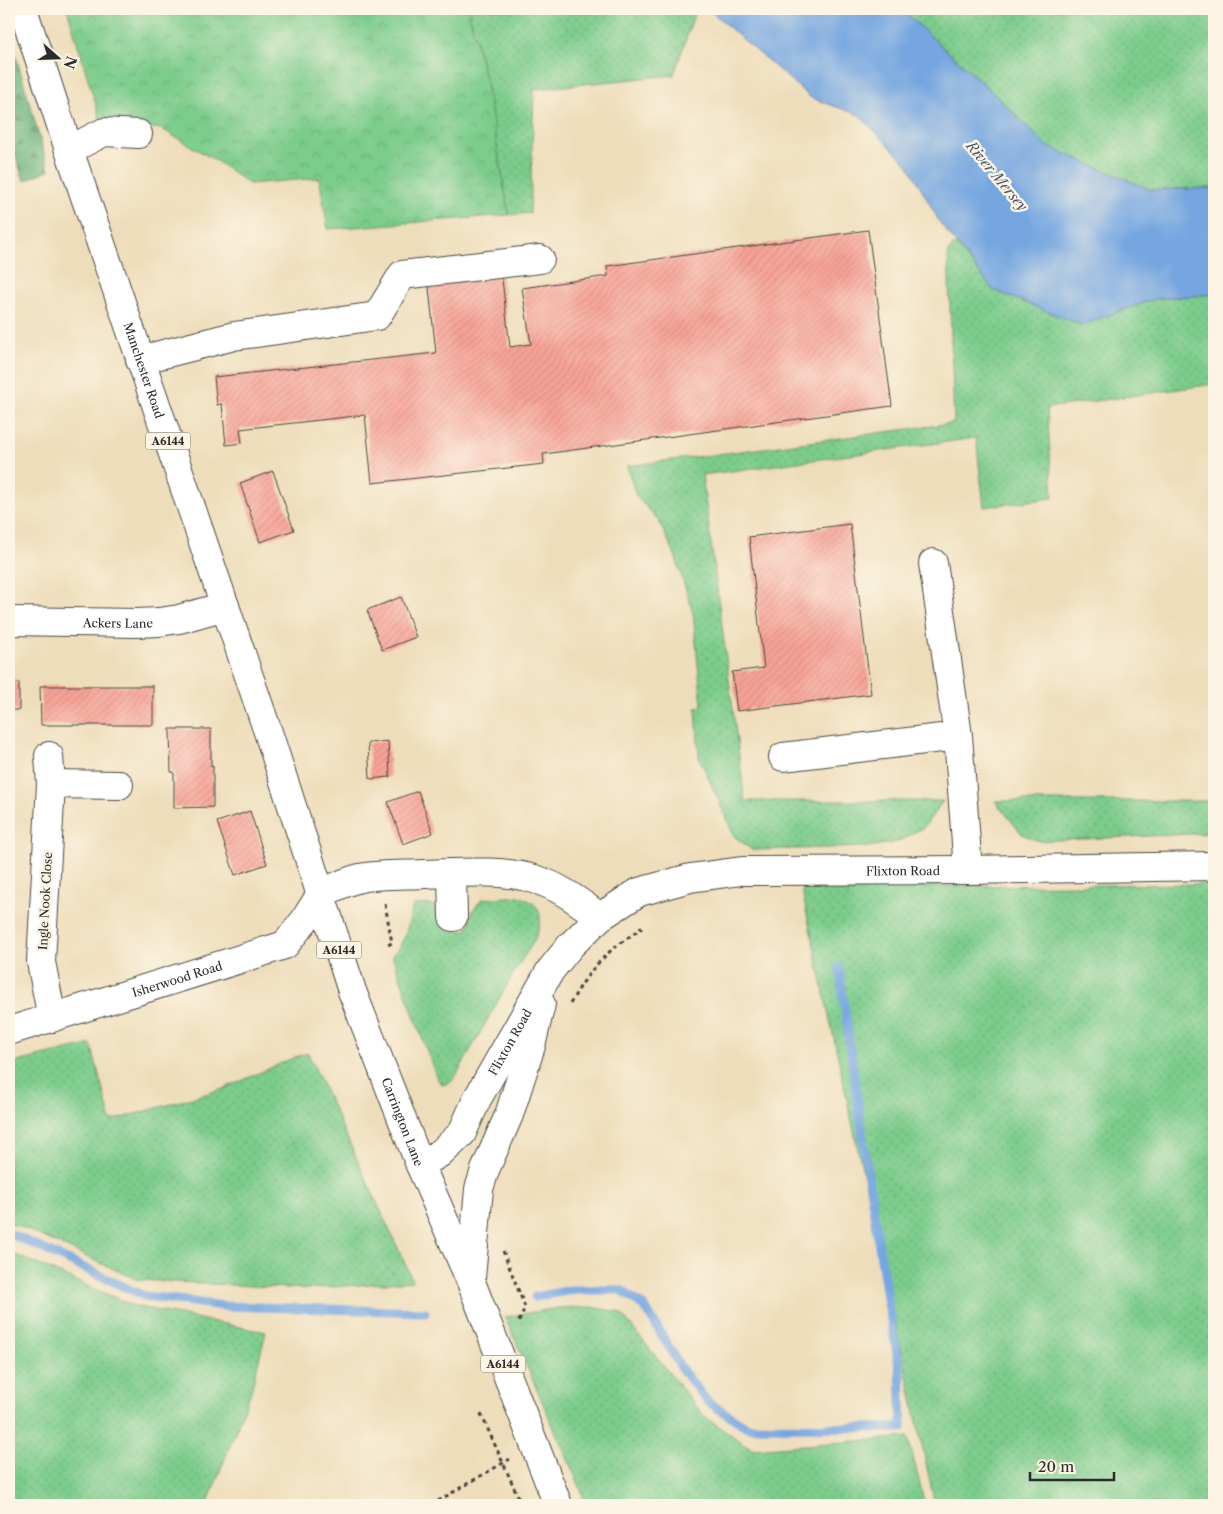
<svg xmlns="http://www.w3.org/2000/svg" width="1223" height="1514" font-family="'Libre Caslon Text',serif">
<defs>
<pattern id="grass-dots" width="8" height="8" patternUnits="userSpaceOnUse" patternTransform="scale(1.25)"><rect width="8" height="8" fill="#7bcc8c"/><path d="M2 2h.1M6 6h.1" fill="none" stroke="#6aaf79" stroke-width="1.8" stroke-linecap="round"/></pattern>
<pattern id="forest-firs" width="22" height="20" patternUnits="userSpaceOnUse" patternTransform="scale(1.25)"><rect width="22" height="20" fill="#64b078"/><path d="M5 1l3.5 6h-7zM16 11l3.5 6h-7z" fill="#538f63"/></pattern>
<pattern id="park-crowns" width="20" height="18" patternUnits="userSpaceOnUse" patternTransform="scale(1.25)"><rect width="20" height="18" fill="#7bcc8c"/><path d="M2 6a3 3 0 1 1 6 0M12 15a3 3 0 1 1 6 0" fill="none" stroke="#6aaf79"/></pattern>
<pattern id="building-hatch" width="6" height="6" patternUnits="userSpaceOnUse" patternTransform="scale(1.25)"><rect width="6" height="6" fill="#f8a397"/><path d="M-1 1l2-2M0 6l6-6M5 7l2-2" fill="none" stroke="#d58c82"/></pattern>
</defs>
<rect width="100%" height="100%" fill="#fcf5e5"/>
<filter id="ink" filterUnits="userSpaceOnUse"><feTurbulence type="fractalNoise" baseFrequency=".02" numOctaves="2"/><feDisplacementMap in="SourceGraphic" scale="10" xChannelSelector="R" yChannelSelector="G"/><feConvolveMatrix kernelMatrix="1 2 1 2 8 2 1 2 1" color-interpolation-filters="sRGB"/></filter>
<filter id="wash" filterUnits="userSpaceOnUse"><feTurbulence type="fractalNoise" baseFrequency=".0096" numOctaves="4" result="noise"/><feDisplacementMap in="SourceGraphic" scale="20" xChannelSelector="R" yChannelSelector="G"/><feGaussianBlur stdDeviation="1.12" result="paint"/><feColorMatrix in="noise" values="0 0 0 0 0 0 0 0 0 0 0 0 0 0 0 0 0 1.4 0 .05"/><feComposite in="paint" operator="in"/></filter>
<g filter="url(#wash)">
<rect width="100%" height="100%" fill="#eeddba"/>
<g fill="url(#grass-dots)" stroke="#537c5c">
<polygon points="468,9 696,9 674,75 534,89 530,213 509,215 486,83"/>
<polygon points="901,9 1214,9 1214,188 1151,190 1047,146 988,88"/>
<polygon points="956,244 993,290 1082,325 1154,299 1214,294 1214,384 1047,408 1053,498 984,507 976,438 702,475 745,801 943,801 924,827 897,842 868,847 752,850 734,836 699,757 696,708 702,706 693,613 675,555 658,520 636,496 627,466 954,423 948,251"/>
<polygon points="995,801 1214,801 1214,833 1038,841 1022,834"/>
<polygon points="1214,884 1214,1505 935,1505 801,887"/>
<path d="M519 896C531 900 542 907 540 922 538 940 525 954 516 969 496 1005 476 1040 456 1076L451 1082 443 1085 437 1079 392 955C406 943 408 923 413 906 437 900 444 911 451 932L467 930 473 910 482 899Z"/>
<polygon points="91,1044 111,1121 223,1089 295,1057 308,1053 413,1281 306,1289 138,1280 21,1227 9,1223 9,1064"/>
<polygon points="9,1252 134,1306 266,1332 251,1391 207,1505 9,1505"/>
<polygon points="591,1307 620,1312 704,1416 752,1449 908,1437 925,1505 586,1505 579,1485 505,1317 557,1308"/>
</g>
<polygon fill="url(#forest-firs)" stroke="#486e52" points="9,32 49,170 24,181 9,136"/>
<polygon fill="url(#park-crowns)" stroke="#537c5c" points="67,9 468,9 486,83 509,215 328,229 319,178 249,184 218,162 162,129 101,122"/>
<polygon fill="#75a6e0" stroke="#506886" points="708,9 901,9 988,88 1047,146 1151,190 1214,188 1214,294 1154,299 1082,325 993,290 940,223 909,166 859,115 811,98"/>
<g fill="none" stroke-linecap="round" stroke-linejoin="round">
<g stroke="#75a6e0" stroke-width="9">
<polyline points="9,1233 144,1296 225,1306 425,1312"/>
<polyline points="535,1297 572,1290 621,1290 645,1307 683,1371 708,1402 747,1427 902,1428 900,1370 888,1304 868,1175 839,967"/>
</g>
</g>
<g id="blocks">
<g fill="url(#building-hatch)">
<polygon points="868,230 892,406 544,454 543,454 544,464 372,483 365,415 240,429 242,443 226,445 222,404 217,405 214,377 436,353 428,279 501,271 510,347 531,344 522,288 608,276 607,266"/>
<polygon points="273,471 294,530 260,542 240,483"/>
<polygon points="850,524 871,694 737,711 732,672 764,668 749,537"/>
<polygon points="401,597 416,637 382,650 367,610"/>
<rect x="9" y="683" width="10" height="27"/>
<polygon points="40,686 153,686 153,725 41,725"/>
<polygon points="170,729 211,729 211,767 213,766 213,807 174,808 174,772 171,772"/>
<polygon points="388,741 390,777 370,779 368,743"/>
<polygon points="418,791 433,833 403,844 388,802"/>
<polygon points="250,811 267,864 235,875 217,822"/>
</g>
</g>
</g>
<g filter="url(#ink)">
<use href="#blocks" fill-opacity="0" stroke="#484640" stroke-width="1"/>
<g fill="none" stroke-linecap="round" stroke-linejoin="round">
<g stroke="#484640" stroke-width="30">
<g id="minor">
<polyline points="69,150 104,132 138,134"/>
<polyline points="140,360 234,336 377,316 402,275 540,259"/>
<polyline points="933,563 958,736 968,870"/>
<path id="s1" d="M9 621 137 623 159 622 179 619 225 606"/>
<polyline points="49,756 51,784 41,962 52,1018"/>
<polyline points="783,757 958,736"/>
<polyline points="51,784 119,785"/>
<polyline points="452,873 453,917"/>
<path id="s2" d="M9 1031 285 945 304 921 321 894"/>
</g>
</g>
<g stroke="#484640" stroke-width="30">
<g id="major">
<path id="s3" d="M23 9 69 150 268 732 352 991 420 1165 471 1282 558 1505"/>
<path d="M321 894C333 888 346 881 360 878 381 874 403 875 424 874 459 873 501 869 534 879 559 886 579 902 600 917"/>
<path id="s4" d="M420 1165 442 1152 462 1133 477 1099 550 971 570 946 600 917 639 892 690 878 742 871 968 870 1214 866"/>
<polyline points="471,1278 479,1189 485,1170 509,1115 531,1046 541,1004"/>
</g>
</g>
<g stroke="#484640" stroke-width="3" stroke-dasharray="4 4" stroke-linecap="butt">
<polyline points="385,904 392,943 386,946"/>
<path d="M570 1004C590 968 606 951 641 929L640 925"/>
<polyline points="503,1251 525,1307 518,1324"/>
<polyline points="481,1414 522,1505"/>
<polyline points="431,1505 510,1459"/>
</g>
<use href="#minor" stroke="#fff" stroke-width="28"/>
<use href="#major" stroke="#fff" stroke-width="28"/>
</g>
</g>
<g text-anchor="middle" dominant-baseline="central" stroke-width="5" stroke-linejoin="round" paint-order="stroke">
<g fill="#fcf5e5" stroke="#6a6863" stroke-width="1">
<rect x="145.5" y="432.5" width="45" height="17" rx="4"/>
<rect x="316.5" y="941.5" width="45" height="17" rx="4"/>
<rect x="480.5" y="1355.5" width="45" height="17" rx="4"/>
</g>
<g font-size="11" font-weight="bold" fill="#2b2b2b">
<text x="168" y="441">A6144</text>
<text x="339" y="950">A6144</text>
<text x="503" y="1364">A6144</text>
</g>
<g font-size="12" fill="#2b2b2b" stroke="#fcf5e5">
<text stroke="none"><textPath href="#s3" startOffset="381">Manchester Road</textPath></text>
<text stroke="none"><textPath href="#s1" startOffset="109">Ackers Lane</textPath></text>
<text stroke="none"><textPath href="#s4" startOffset="624">Flixton Road</textPath></text>
<text transform="translate(45 901) rotate(-87)">Ingle Nook Close</text>
<text stroke="none"><textPath href="#s2" startOffset="176">Isherwood Road</textPath></text>
<text stroke="none"><textPath href="#s4" startOffset="156">Flixton Road</textPath></text>
<text stroke="none"><textPath href="#s3" startOffset="1176">Carrington Lane</textPath></text>
</g>
<g font-size="14" font-style="italic" fill="#45566a" stroke="#fcf5e5">
<text transform="translate(997 176) rotate(50)">River Mersey</text>
</g>
</g>
<rect width="1223" height="1514" fill="none" stroke="#fcf5e5" stroke-width="30"/>
<g transform="translate(58 58) rotate(110)" stroke="#fcf5e5" stroke-width="4" paint-order="stroke">
<path d="M0-4L9 19L0 12L-9 19Z" fill="#2b2b2b"/>
<text y="-8" font-size="14" font-weight="bold" text-anchor="middle" fill="#2b2b2b">N</text>
</g>
<path d="M1030 1472v8h84v-8" fill="none" stroke="#2b2b2b" stroke-width="2.5"/>
<text x="1038" y="1472" font-size="15" fill="#2b2b2b" stroke="#fcf5e5" stroke-width="4" paint-order="stroke">20 m</text>
</svg>
